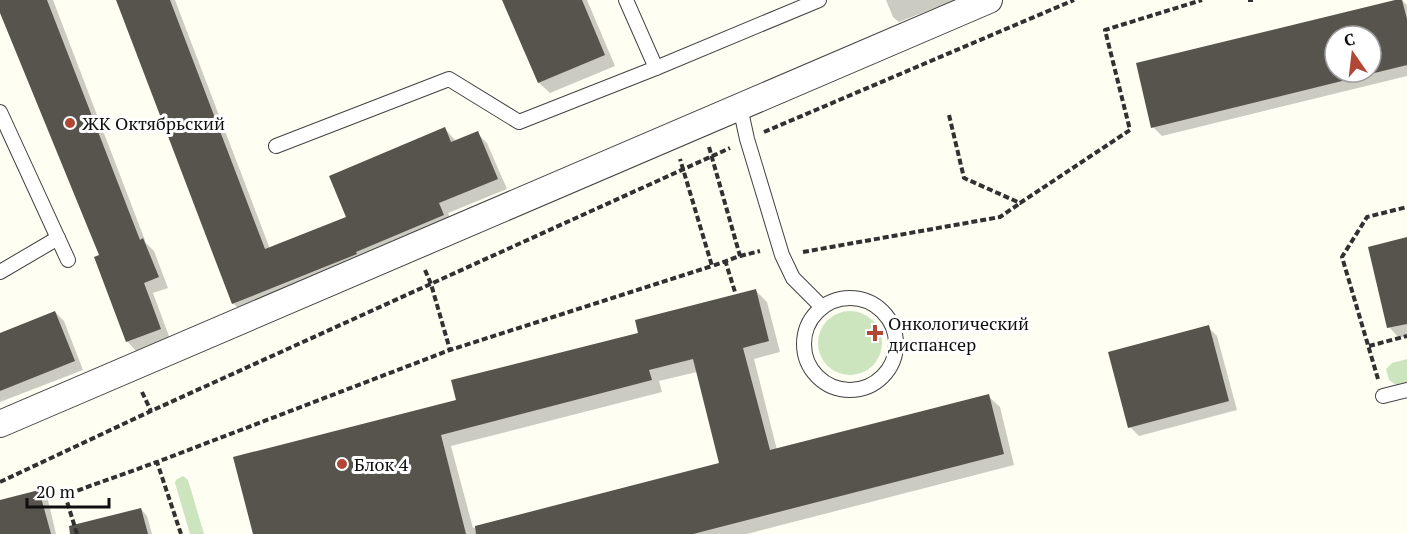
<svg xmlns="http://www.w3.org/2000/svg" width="1407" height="534" font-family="'PT Serif',serif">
<rect width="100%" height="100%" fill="#fefef3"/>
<g fill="#cce5bf">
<circle cx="850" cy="343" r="32"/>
<polygon points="1407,359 1407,382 1396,385 1389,380 1386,369 1392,363"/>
<polygon points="183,476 188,480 204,534 190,534 175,483 176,480"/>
</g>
<g fill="#0003" fill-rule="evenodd">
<polygon points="0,0 53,0 146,243 154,251 168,288 153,293 170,339 137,352 127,341 101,256 0,9"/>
<polygon points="118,0 175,0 270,249 348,218 445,129 456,141 477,133 487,143 507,189 448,213 453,225 243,313 233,303"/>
<polygon points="504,0 587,0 615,66 550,93 539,83"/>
<polygon points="886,0 955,0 899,22 893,17"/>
<path d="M1402 0 1407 5V76L1162 136 1153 127ZM1335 36H1371V72H1335Z"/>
<polygon points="1407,239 1407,336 1399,338 1389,327"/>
<path d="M756 291 767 302 780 352 754 359 777 450 988 396 1000 407 1014 465 747 534H254L458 401ZM697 372 721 465 473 528 451 446 662 392 659 381Z"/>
<polygon points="55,312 64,321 83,370 0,402 0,334"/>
<polygon points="1208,327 1217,336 1237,410 1139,436 1130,427"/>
<polygon points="39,492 48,500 56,534 3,534 0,522 0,502"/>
<polygon points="141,509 147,516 152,534 106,534"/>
</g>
<g fill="#57534d" fill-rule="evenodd">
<polygon points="0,0 47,0 140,240 143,238 159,277 144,283 161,329 126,342 94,257 99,255 0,13"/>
<polygon points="116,0 170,0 265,249 346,217 329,176 445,127 451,142 478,131 498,179 439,203 444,215 356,252 357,254 232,304"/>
<polygon points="502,0 582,0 605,55 538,83"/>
<path d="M1395 0H1402L1407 19V65L1151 128 1136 63ZM1335 36H1371V72H1335Z"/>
<polygon points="1407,237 1407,324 1387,328 1368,247"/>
<polygon points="756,289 769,341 743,348 770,450 989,394 1004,454 693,534 476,534 475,526 719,463 693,359 649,370 652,380 441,435 466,534 253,534 233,457 456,400 451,380 638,333 635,320"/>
<polygon points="55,311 75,361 0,391 0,333"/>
<polygon points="1209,325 1229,401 1128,428 1108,352"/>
<polygon points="39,490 51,534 0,534 0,500"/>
<polygon points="141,508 148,534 70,534 69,526"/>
</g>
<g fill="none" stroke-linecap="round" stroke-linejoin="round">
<g stroke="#424242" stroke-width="16">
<g id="lane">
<polyline points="626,0 656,68"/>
<polyline points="740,107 747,139 782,255 793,278 822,307"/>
<polyline points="0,112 68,260"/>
<polyline points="276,146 449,79 519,122 656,68 819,0"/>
<polyline points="0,272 58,238"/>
<circle cx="850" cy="344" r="46"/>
<polyline points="1383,396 1407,390"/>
</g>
</g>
<g stroke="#424242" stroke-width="28">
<polyline id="street" points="0,424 989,0"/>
</g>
<g stroke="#313131" stroke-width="4" stroke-dasharray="6 3" stroke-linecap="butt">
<polyline points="1248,0 1253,0"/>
<polyline points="949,115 964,178 1020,203 1130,130 1105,30 1202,0"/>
<polyline points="764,132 1074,0"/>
<polyline points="709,147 740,256 712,266"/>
<polyline points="803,252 1000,217 1019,204"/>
<polyline points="740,256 760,251"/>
<polyline points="725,260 735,292"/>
<polyline points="425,270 431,284 450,350"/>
<polyline points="1369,346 1407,336"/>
<polyline points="1378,379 1342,257 1367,217 1407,207"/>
<polyline points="142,392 151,411"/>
<polyline points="0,482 151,411 730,148"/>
<polyline points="77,534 65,495 157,462"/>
<polyline points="181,534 157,462 450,350 712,266 680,159"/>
</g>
<use href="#lane" stroke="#fff" stroke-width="14"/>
<use href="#street" stroke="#fff" stroke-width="26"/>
</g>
<g fill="#b14835" stroke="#fff" stroke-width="2">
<circle cx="70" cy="123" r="6"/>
<path d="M872 324h6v6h6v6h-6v6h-6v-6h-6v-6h6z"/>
<circle cx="342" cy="464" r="6"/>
</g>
<g text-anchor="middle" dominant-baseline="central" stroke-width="6" stroke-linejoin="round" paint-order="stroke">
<g font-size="18" fill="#0f0f0f" stroke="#fff" text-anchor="start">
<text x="82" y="123">ЖК Октябрьский</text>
<text x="888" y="323">Онкологический<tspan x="888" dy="21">диспансер</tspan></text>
<text x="354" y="464">Блок 4</text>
</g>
</g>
<g transform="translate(1353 54) rotate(346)"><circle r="28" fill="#ffffff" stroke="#9f9f9f" stroke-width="1.5"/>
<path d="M0-4.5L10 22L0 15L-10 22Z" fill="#b14835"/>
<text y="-9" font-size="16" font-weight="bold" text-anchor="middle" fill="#0f0f0f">С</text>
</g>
<path d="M27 498v9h82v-9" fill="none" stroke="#0f0f0f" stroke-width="3"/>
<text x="36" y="498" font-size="18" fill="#0f0f0f" stroke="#ffffff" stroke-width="4.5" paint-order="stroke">20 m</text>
</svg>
